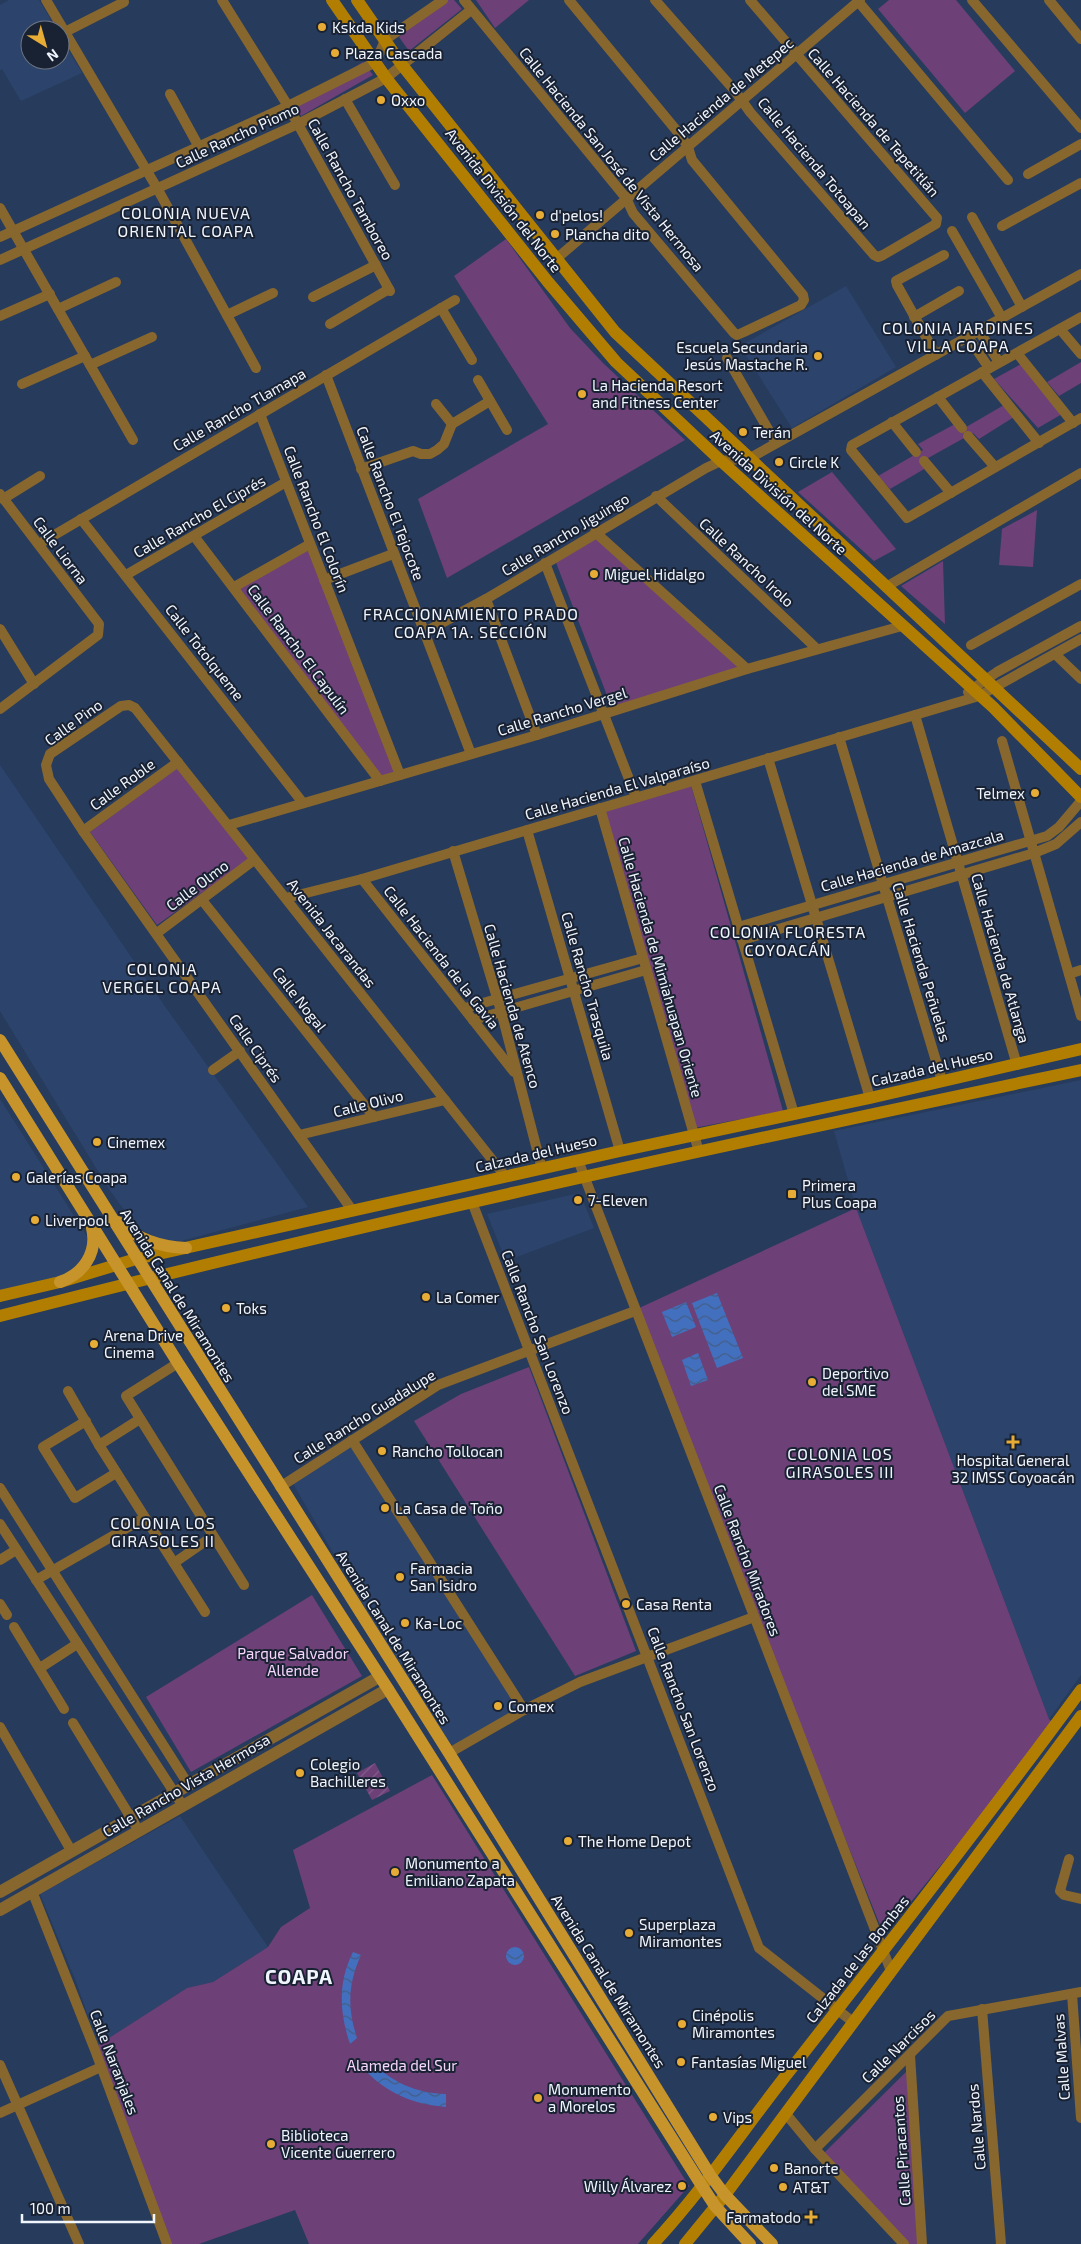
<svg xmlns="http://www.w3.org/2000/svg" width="1081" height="2244" font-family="'Exo 2',sans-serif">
<defs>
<pattern id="garden-furrows" width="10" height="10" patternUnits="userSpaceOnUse" patternTransform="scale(1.25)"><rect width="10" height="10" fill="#6d4077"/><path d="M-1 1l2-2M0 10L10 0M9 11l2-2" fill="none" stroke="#825c8b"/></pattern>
<pattern id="water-waves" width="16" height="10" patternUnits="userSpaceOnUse" patternTransform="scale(1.25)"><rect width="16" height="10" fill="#4270be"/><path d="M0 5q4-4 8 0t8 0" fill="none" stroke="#455d85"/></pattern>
</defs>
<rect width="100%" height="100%" fill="#273b5d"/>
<g fill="#2c446c">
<polygon points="9,0 39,0 57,30 30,30 30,60 60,60 60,36 82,73 21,101 2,69 0,70 0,5"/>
<polygon points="846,286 896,367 792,428 740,346"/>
<polygon points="0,765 164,1005 308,1207 181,1241 162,1240 137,1228 109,1189 0,1011"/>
<polygon points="1081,1080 1081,1675 1049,1719 856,1208 834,1131"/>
<polygon points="0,1099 88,1238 85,1257 66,1275 0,1292"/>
<polygon points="580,1193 594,1228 506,1261 487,1214"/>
<polygon points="357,1438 522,1712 449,1753 291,1480"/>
<polygon points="180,1816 268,1947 213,1982 187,1988 98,2045 77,1984 40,1894"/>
</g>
<g fill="#6d4077">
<polygon points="443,0 454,0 462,9 409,51 399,37"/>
<polygon points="476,0 529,0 495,28"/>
<polygon points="889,0 956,0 1015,71 965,113 878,9"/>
<polygon points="363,62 373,75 301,116 295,104"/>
<polygon points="506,239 570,328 603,363 685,440 447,578 418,499 548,424 454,276"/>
<polygon points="1081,362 1081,383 1059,396 1047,382"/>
<polygon points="1021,364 1062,414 1038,428 994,379"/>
<polygon points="1004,405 1014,417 979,439 973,433 921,462 926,468 890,489 878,476 923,450 918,444 955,424 961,430"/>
<polygon points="832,472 896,549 874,561 798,492"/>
<polygon points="1037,510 1033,567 999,565 1002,529"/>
<polygon points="596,538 741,667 613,711 555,560"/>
<polygon points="309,546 397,771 379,777 238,588"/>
<polygon points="943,561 945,624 901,586"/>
<polygon points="180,766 252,857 157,925 90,832"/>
<polygon points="691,785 783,1111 694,1128 604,811"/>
<polygon points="856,1208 1049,1719 1055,1725 884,1935 754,1612 637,1309"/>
<polygon points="529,1367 636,1651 575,1676 414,1421 461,1394"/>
<polygon points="312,1595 362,1676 191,1772 146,1697"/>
<polygon points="432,1775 689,2186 638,2244 309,2244 295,2210 199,2244 171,2244 98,2045 187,1988 213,1982 268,1947 281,1927 310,1908 293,1850"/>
<polygon points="907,2071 920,2244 908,2244 824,2153"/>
</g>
<polygon fill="url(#garden-furrows)" points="375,1763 390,1791 372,1800 357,1773"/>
<g fill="url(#water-waves)">
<polygon points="717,1293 743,1358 717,1368 692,1303"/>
<polygon points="686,1302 696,1327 672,1337 662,1312"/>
<polygon points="698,1353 708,1380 691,1386 682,1360"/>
<circle cx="515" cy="1956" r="9"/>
<path d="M353 1952 361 1955C348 1984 347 2008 357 2038L350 2044C339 2011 338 1982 353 1952Z"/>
<path d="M372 2062C393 2083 416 2093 446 2094V2107C412 2104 386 2093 363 2068Z"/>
</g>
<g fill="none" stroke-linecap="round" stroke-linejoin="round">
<g stroke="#87672d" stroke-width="10">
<polyline points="46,0 157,188 256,368"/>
<polyline points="222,0 288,106 390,291"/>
<polyline points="464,0 626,198 633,213 734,333 737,335 744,332 801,305 804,300 803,295 692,160 688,147 681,136 569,0"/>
<polyline points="655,0 735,91 750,112 874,255 878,257 883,255 936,224 937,218 750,0"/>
<polyline points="857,0 1008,180"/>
<polyline points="972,0 1081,128"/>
<polyline points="1049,0 1081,39"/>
<polyline points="65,32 124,2"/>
<polyline points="170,94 199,147"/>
<polyline points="345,99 395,185"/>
<polyline points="1028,174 1081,144"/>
<polyline points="0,208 133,440"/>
<polyline points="972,217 1022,307"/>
<polyline points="1002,226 1081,183"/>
<polyline points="952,231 1002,318"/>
<polyline points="0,237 288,106 376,62 385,40 443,0"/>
<polyline points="556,259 860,0"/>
<polyline points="0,260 298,124 386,78 471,10"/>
<polyline points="313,297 376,265"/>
<polyline points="441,308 472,360"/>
<polyline points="58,309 116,282"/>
<polyline points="227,315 273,293"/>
<polyline points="0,316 50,294"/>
<polyline points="914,317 959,291"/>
<polyline points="1081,317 852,445 851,450 907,518 1081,418"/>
<polyline points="330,324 389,289"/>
<polyline points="1060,329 1081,354"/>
<polyline points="979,331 999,362"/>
<polyline points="968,337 989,368"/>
<polyline points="1017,353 1073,423"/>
<polyline points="936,355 897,285 896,281 944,255"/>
<polyline points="727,358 776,443"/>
<polyline points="90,365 152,337"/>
<polyline points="982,372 1039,443"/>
<polyline points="326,375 471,754"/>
<polyline points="478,380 507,430"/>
<polyline points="22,384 85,356"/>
<polyline points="938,397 962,428"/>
<polyline points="436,404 452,424"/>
<polyline points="260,414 400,775"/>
<polyline points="892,422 916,452"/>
<polyline points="968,436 995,467"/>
<polyline points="924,461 951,493"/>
<polyline points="361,469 413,451 421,454 430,454 437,450 444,444 452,424 490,401"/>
<polyline points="0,494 99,624 98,635 0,709"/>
<polyline points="656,496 817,649"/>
<polyline points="3,499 40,476"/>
<polyline points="81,519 303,803"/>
<polyline points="595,532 747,669"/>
<polyline points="194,536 380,781"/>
<polyline points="39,544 455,300"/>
<polyline points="545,563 636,797"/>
<polyline points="126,575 286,482"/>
<polyline points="324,580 393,554"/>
<polyline points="234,587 310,544"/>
<polyline points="886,587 1081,473"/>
<polyline points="486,599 537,735"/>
<polyline points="0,629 34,684"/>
<polyline points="425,632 486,599 706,468 721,461 750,458 1081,274"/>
<polyline points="971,645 1081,584"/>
<polyline points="1055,654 1081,679"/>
<polyline points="968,692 997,672 1081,626"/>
<polyline points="915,715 1017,1065"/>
<polyline points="839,737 942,1081"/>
<polyline points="1002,741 1081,1016"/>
<polyline points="768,758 870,1098"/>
<polyline points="695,781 794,1114"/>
<polyline points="600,808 699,1152"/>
<polyline points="229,825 537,735 747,669 902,626"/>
<polyline points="527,830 620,1151"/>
<polyline points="83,831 178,762"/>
<polyline points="453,851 501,1011 542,1169"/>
<polyline points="362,879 514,1072"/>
<polyline points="286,898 362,879 979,696 1081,639"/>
<polyline points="202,900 374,1117"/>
<polyline points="738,927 1047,836 1059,827 1081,801"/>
<polyline points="157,933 254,860"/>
<polyline points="742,940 1034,853 1056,844 1081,822"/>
<polyline points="1069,974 1081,970"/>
<polyline points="465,1008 643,958"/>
<polyline points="473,1020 646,970"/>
<polyline points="213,1070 240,1051"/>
<polyline points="299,1135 445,1100"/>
<polyline points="578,1160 891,1971"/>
<polyline points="472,1202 759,1948 853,2022"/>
<polyline points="352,1210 83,831 49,779 46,765 50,754 121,706 129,705 135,708 505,1176"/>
<polyline points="178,1363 126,1396 244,1585"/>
<polyline points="68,1391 99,1445 205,1612"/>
<polyline points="86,1421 43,1447 75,1498 116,1473"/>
<polyline points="352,1440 524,1710"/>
<polyline points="99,1445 140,1419"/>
<polyline points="280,1487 438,1385 635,1311"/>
<polyline points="0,1488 188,1784"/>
<polyline points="0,1524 183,1806"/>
<polyline points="0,1560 16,1550"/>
<polyline points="174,1563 213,1536"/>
<polyline points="36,1580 144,1518"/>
<polyline points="0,1604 7,1615"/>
<polyline points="14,1627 64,1709"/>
<polyline points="40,1668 77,1644"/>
<polyline points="73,1723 139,1831"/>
<polyline points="0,1727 72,1852"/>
<polyline points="449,1753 524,1710 580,1682 754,1617"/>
<polyline points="1069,1859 1060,1891 1064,1895 1081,1899"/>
<polyline points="32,1891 95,2050 167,2244"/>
<polyline points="1072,1994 1081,2118"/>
<polyline points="982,2009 1001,2244"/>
<polyline points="910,2055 922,2244"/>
<polyline points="0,2065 79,2244"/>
<polyline points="0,2113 101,2067"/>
<polyline points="786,2114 815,2149 904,2244"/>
<polyline points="815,2149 948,2016 1081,1992"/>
</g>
<g stroke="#87672d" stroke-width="12">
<polyline points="0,1892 379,1677"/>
<polyline points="0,1910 388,1689"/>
</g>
<g stroke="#b17e01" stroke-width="12">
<polyline points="332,0 386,78 548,282 616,362 721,461 993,707 1081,797"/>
<polyline points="357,0 402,65 615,332 1081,769"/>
<polyline points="0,1296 60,1282 136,1259 620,1151 870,1098 1081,1049"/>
<path d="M0 1316C358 1224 719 1146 1081 1070"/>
<path d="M653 2244C704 2189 745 2127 791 2069 889 1944 987 1818 1081 1690"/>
<polyline points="685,2244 725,2195 1081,1716"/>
</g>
<g stroke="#c7942c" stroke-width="12">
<polyline points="0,1040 449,1753 710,2175 725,2195 772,2244"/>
<polyline points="0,1078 178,1363 388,1689 702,2186 715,2206 750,2244"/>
<path d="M118 1222C137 1239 160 1247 186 1248"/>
<path d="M60 1282C83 1274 98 1253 92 1228"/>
</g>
</g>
<g fill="#e7ac36" stroke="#192232" stroke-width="2">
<circle cx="322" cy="27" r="5"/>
<circle cx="335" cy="53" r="5"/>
<circle cx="381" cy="100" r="5"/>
<circle cx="540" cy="215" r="5"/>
<circle cx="555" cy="234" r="5"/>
<circle cx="818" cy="356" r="5"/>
<circle cx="582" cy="394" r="5"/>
<circle cx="743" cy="432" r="5"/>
<circle cx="779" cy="462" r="5"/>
<circle cx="594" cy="574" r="5"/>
<circle cx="1035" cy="793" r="5"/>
<circle cx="97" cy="1142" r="5"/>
<circle cx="16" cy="1177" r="5"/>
<rect x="787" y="1189" width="10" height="10" rx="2.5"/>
<circle cx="578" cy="1200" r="5"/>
<circle cx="35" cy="1220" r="5"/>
<circle cx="426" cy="1297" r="5"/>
<circle cx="226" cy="1308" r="5"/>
<circle cx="94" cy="1344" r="5"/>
<circle cx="812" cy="1382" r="5"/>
<path d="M1010.5 1434.5h5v5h5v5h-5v5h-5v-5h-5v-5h5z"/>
<circle cx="382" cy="1451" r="5"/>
<circle cx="385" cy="1508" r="5"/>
<circle cx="400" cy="1577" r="5"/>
<circle cx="626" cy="1604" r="5"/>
<circle cx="405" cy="1623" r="5"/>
<circle cx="498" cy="1706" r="5"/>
<circle cx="300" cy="1773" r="5"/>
<circle cx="568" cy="1841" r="5"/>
<circle cx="395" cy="1872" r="5"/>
<circle cx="629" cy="1933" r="5"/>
<circle cx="682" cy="2024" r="5"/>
<circle cx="681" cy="2062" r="5"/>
<circle cx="538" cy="2098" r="5"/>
<circle cx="713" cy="2117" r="5"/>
<circle cx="271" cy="2144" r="5"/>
<circle cx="774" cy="2168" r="5"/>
<circle cx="682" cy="2186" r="5"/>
<circle cx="783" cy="2187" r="5"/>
<path d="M808.5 2209.5h5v5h5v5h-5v5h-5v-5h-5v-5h5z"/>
</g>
<g text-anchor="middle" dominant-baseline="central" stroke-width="4" stroke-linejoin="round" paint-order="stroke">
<g font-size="15" fill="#f0f5fe" stroke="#192232" text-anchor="start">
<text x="332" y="27">Kskda Kids</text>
<text x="345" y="53">Plaza Cascada</text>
<text x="391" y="100">Oxxo</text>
<text x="550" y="215">d'pelos!</text>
<text x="565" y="234">Plancha dito</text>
<text x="808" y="347" text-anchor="end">Escuela Secundaria<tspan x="808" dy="17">Jesús Mastache R.</tspan></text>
<text x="592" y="385">La Hacienda Resort<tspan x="592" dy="17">and Fitness Center</tspan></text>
<text x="753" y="432">Terán</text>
<text x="789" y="462">Circle K</text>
<text x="604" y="574">Miguel Hidalgo</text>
<text x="1025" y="793" text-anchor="end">Telmex</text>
<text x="107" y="1142">Cinemex</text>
<text x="26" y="1177">Galerías Coapa</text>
<text x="802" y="1185">Primera<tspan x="802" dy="17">Plus Coapa</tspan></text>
<text x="588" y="1200">7-Eleven</text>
<text x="45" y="1220">Liverpool</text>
<text x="436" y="1297">La Comer</text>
<text x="236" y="1308">Toks</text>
<text x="104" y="1335">Arena Drive<tspan x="104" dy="17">Cinema</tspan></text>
<text x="822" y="1373">Deportivo<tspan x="822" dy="17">del SME</tspan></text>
<text x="392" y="1451">Rancho Tollocan</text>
<text x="1013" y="1460" text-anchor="middle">Hospital General<tspan x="1013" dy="17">32 IMSS Coyoacán</tspan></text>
<text x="395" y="1508">La Casa de Toño</text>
<text x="410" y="1568">Farmacia<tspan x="410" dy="17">San Isidro</tspan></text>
<text x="636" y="1604">Casa Renta</text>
<text x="415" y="1623">Ka-Loc</text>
<text x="508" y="1706">Comex</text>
<text x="310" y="1764">Colegio<tspan x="310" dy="17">Bachilleres</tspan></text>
<text x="578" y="1841">The Home Depot</text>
<text x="405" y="1863">Monumento a<tspan x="405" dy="17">Emiliano Zapata</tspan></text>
<text x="639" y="1924">Superplaza<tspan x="639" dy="17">Miramontes</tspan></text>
<text x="692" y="2015">Cinépolis<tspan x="692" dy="17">Miramontes</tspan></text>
<text x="691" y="2062">Fantasías Miguel</text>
<text x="548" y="2089">Monumento<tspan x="548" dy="17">a Morelos</tspan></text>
<text x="723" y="2117">Vips</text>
<text x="281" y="2135">Biblioteca<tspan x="281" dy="17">Vicente Guerrero</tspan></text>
<text x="784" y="2168">Banorte</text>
<text x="672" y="2186" text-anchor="end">Willy Álvarez</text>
<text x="793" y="2187">AT&amp;T</text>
<text x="801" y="2217" text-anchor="end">Farmatodo</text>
</g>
<g font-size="15" fill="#f0f5fe" stroke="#192232">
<text transform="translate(721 99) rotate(-40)">Calle Hacienda de Metepec</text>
<text transform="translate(874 122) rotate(49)">Calle Hacienda de Tepetitlán</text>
<text transform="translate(237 135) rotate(-25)">Calle Rancho Piomo</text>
<text transform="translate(612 159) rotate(51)">Calle Hacienda San José de Vista Hermosa</text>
<text transform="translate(815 163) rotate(50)">Calle Hacienda Totoapan</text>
<text transform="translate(351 189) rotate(61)">Calle Rancho Tamboreo</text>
<text transform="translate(504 200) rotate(52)">Avenida División del Norte</text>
<text transform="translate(239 409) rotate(-30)">Calle Rancho Tlamapa</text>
<text transform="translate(779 492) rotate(42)">Avenida División del Norte</text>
<text transform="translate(391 503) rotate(69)">Calle Rancho El Tejocote</text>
<text transform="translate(199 516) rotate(-30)">Calle Rancho El Ciprés</text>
<text transform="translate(317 519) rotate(69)">Calle Rancho El Colorín</text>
<text transform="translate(565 534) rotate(-31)">Calle Rancho Jiguingo</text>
<text transform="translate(61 550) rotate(53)">Calle Liorna</text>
<text transform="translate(747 562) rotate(43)">Calle Rancho Irolo</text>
<text transform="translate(299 649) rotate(53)">Calle Rancho El Capulín</text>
<text transform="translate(205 652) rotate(52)">Calle Totolqueme</text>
<text transform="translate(562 711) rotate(-17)">Calle Rancho Vergel</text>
<text transform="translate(73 722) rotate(-36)">Calle Pino</text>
<text transform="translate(122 784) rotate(-36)">Calle Roble</text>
<text transform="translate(617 788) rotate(-16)">Calle Hacienda El Valparaíso</text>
<text transform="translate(912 860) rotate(-16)">Calle Hacienda de Amazcala</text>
<text transform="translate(197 885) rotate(-37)">Calle Olmo</text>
<text transform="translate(332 933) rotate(52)">Avenida Jacarandas</text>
<text transform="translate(442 957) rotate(52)">Calle Hacienda de la Gavia</text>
<text transform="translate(1001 958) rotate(74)">Calle Hacienda de Atlanga</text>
<text transform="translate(922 962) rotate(73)">Calle Hacienda Peñuelas</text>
<text transform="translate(661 967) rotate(74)">Calle Hacienda de Mimiahuapan Oriente</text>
<text transform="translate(588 986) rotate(74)">Calle Rancho Trasquila</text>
<text transform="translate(300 999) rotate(52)">Calle Nogal</text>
<text transform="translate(513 1006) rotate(74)">Calle Hacienda de Atenco</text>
<text transform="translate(256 1048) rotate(55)">Calle Ciprés</text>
<text transform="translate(932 1067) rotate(-13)">Calzada del Hueso</text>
<text transform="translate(368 1103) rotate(-14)">Calle Olivo</text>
<text transform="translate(536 1153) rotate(-13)">Calzada del Hueso</text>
<text transform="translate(178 1295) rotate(58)">Avenida Canal de Miramontes</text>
<text transform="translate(538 1332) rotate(69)">Calle Rancho San Lorenzo</text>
<text transform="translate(364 1416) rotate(-32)">Calle Rancho Guadalupe</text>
<text transform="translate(748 1560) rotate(69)">Calle Rancho Miradores</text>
<text transform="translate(394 1637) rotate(58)">Avenida Canal de Miramontes</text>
<text transform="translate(684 1709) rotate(69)">Calle Rancho San Lorenzo</text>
<text transform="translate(186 1785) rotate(-30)">Calle Rancho Vista Hermosa</text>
<text transform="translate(857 1959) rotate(-52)">Calzada de las Bombas</text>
<text transform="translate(609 1981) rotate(58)">Avenida Canal de Miramontes</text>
<text transform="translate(898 2046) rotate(-45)">Calle Narcisos</text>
<text transform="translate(1061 2057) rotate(-94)">Calle Malvas</text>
<text transform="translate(115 2062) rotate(69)">Calle Naranjales</text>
<text transform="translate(976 2127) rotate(-95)">Calle Nardos</text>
<text transform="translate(901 2151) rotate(-94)">Calle Piracantos</text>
</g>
<g font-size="15" fill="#f7d6fe" stroke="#192232">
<text x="293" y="1653">Parque Salvador<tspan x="293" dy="17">Allende</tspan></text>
<text x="402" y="2065">Alameda del Sur</text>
</g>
<g font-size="16" letter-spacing="1" fill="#f0f5fe" stroke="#192232">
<text x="186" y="212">COLONIA NUEVA<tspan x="186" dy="18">ORIENTAL COAPA</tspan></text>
<text x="958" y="327">COLONIA JARDINES<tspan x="958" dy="18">VILLA COAPA</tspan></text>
<text x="471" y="613">FRACCIONAMIENTO PRADO<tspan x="471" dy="18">COAPA 1A. SECCIÓN</tspan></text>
<text x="788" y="931">COLONIA FLORESTA<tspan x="788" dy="18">COYOACÁN</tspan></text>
<text x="162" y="968">COLONIA<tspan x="162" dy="18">VERGEL COAPA</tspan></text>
<text x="840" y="1453">COLONIA LOS<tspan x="840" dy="18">GIRASOLES III</tspan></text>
<text x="163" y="1522">COLONIA LOS<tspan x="163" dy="18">GIRASOLES II</tspan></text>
</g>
<g font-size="20" font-weight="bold" letter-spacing="1" fill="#f0f5fe" stroke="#192232">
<text x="299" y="1976">COAPA</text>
</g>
</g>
<g transform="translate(45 45) rotate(143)"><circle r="24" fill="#192232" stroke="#6f7684"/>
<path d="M0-4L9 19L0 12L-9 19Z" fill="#e7ac36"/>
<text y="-8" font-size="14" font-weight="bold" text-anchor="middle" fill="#f0f5fe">N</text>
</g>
<path d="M22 2214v8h132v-8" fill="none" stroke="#f0f5fe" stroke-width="2.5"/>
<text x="30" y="2214" font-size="15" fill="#f0f5fe" stroke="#192232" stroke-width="4" paint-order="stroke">100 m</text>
</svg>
